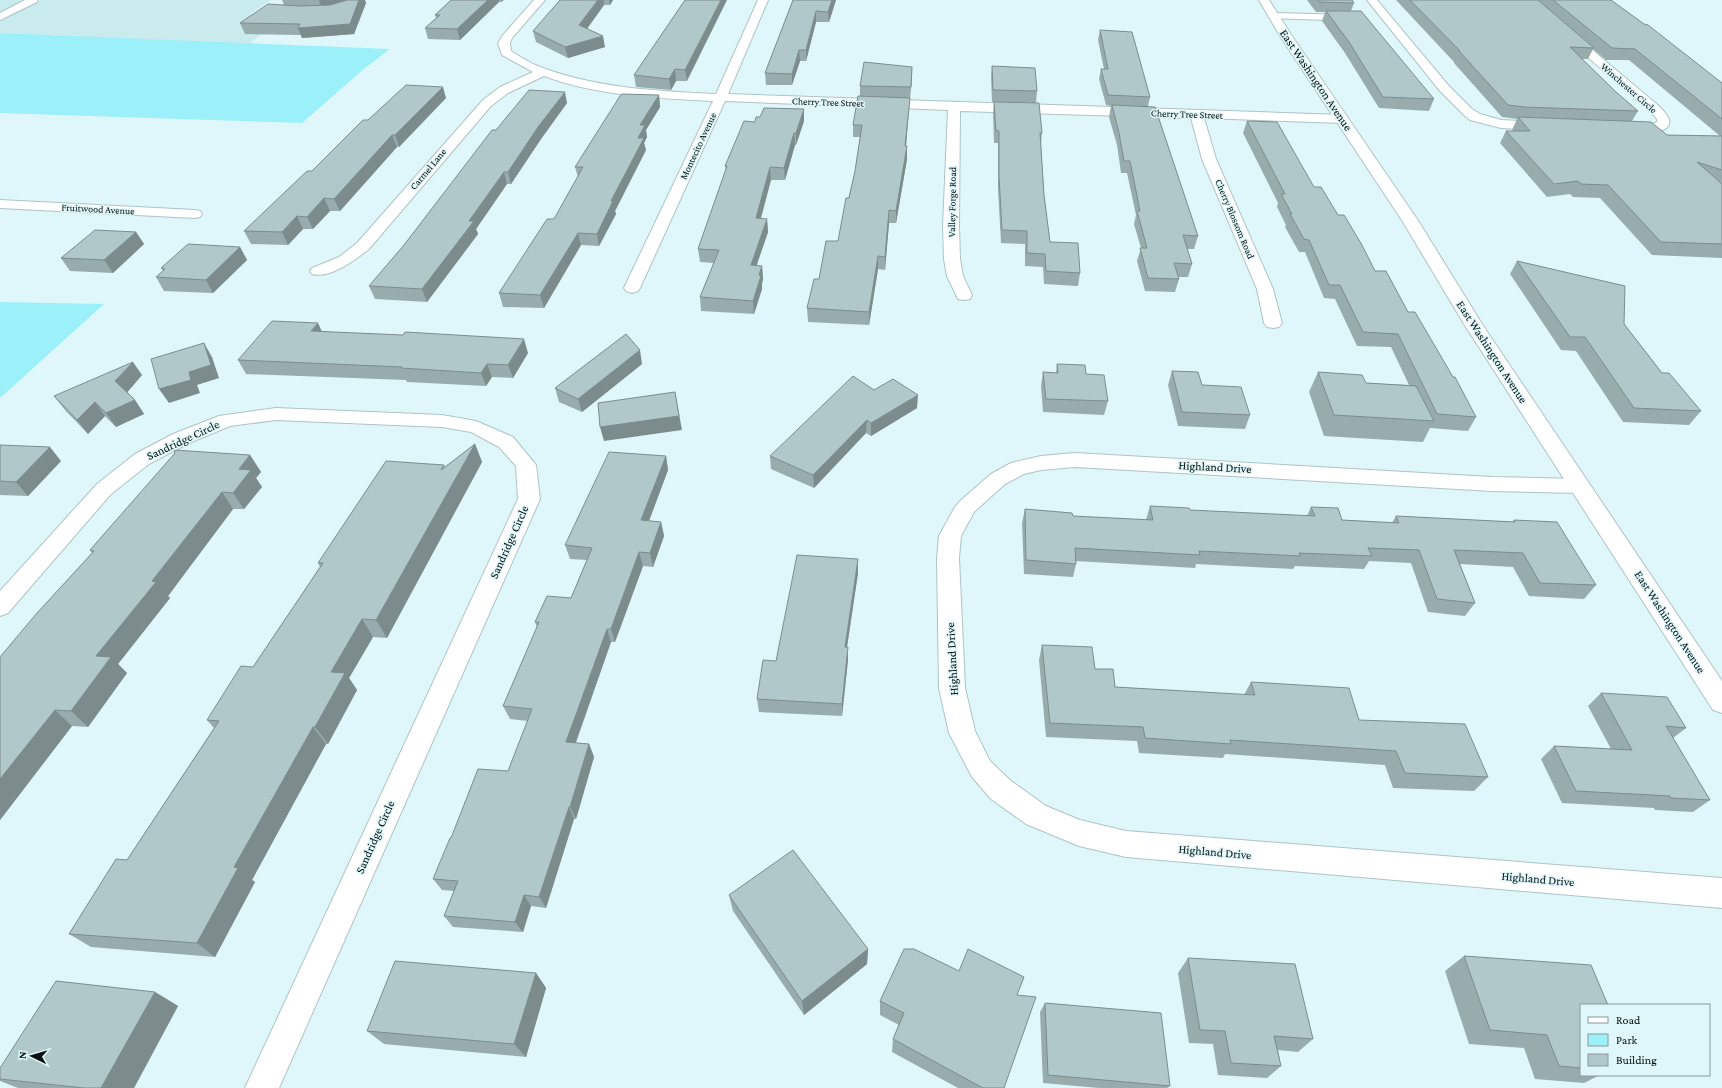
<svg xmlns="http://www.w3.org/2000/svg" width="1722" height="1088" font-family="'Crimson Pro',serif">
<rect width="100%" height="100%" fill="#dff7fa"/>
<g fill="#c9ebed">
<polygon points="0,0 25,0 0,13"/>
<polygon points="41,0 271,0 250,14 284,16 249,44 0,33 0,21"/>
</g>
<g fill="#9cf0f9">
<polygon points="0,33 390,49 365,68 302,123 0,113"/>
<polygon points="0,302 104,304 0,398"/>
</g>
<g fill="none" stroke-linecap="round" stroke-linejoin="round">
<g stroke="#adc4c6" stroke-width="2">
<g id="street">
<path d="M534 0H545L512 38 510 43 511 51C519 56 527 61 535 65 592 88 656 91 716 94L758 0H768L728 94 1342 115 1347 116 1348 119 1347 122 1342 123 1204 118 1216 159 1273 289 1282 323 1279 327 1273 328 1267 327 1264 323 1257 289 1202 159 1191 118 960 111 959 226 960 259 963 276 972 295 970 299 964 300 958 299 947 276 944 259 943 226 948 110 725 101 640 288 638 291 632 293 626 291 624 288 713 101C657 98 597 96 544 76L508 93 491 106 369 249C355 260 330 279 312 274L310 271 312 268 339 257 357 243 483 100 500 87 533 72 502 55 498 43 503 35Z"/>
<polygon points="1367,0 1377,0 1448,85 1472,109 1480,114 1501,120 1545,122 1550,123 1551,126 1550,129 1545,130 1501,128 1470,120 1464,115 1440,91"/>
<path d="M1522 0H1533L1660 107C1664 112 1671 118 1669 124 1667 135 1633 134 1624 132L1622 129 1624 126 1651 125 1657 122V119L1652 113Z"/>
<polygon points="1274,13 1353,15 1358,18 1353,21 1270,18 1269,16"/>
<polygon points="0,200 195,210 200,211 202,214 200,217 195,218 0,208"/>
<polygon points="276,408 442,415 476,421 513,437 536,465 540,499 279,1088 245,1088 518,499 516,466 499,447 471,432 442,427 276,420 230,426 187,444 149,464 111,494 8,613 0,616 0,591 97,484 135,454 173,434 219,416"/>
<polygon points="1075,453 1492,477 1580,479 1587,481 1590,486 1587,491 1580,493 1492,491 1075,467 1041,470 1024,474 1005,484 974,512 961,536 959,558 965,688 975,731 990,761 1011,781 1046,806 1080,820 1126,831 1722,878 1722,908 1126,857 1079,846 1026,824 991,799 972,777 949,733 939,688 937,558 939,536 955,507 959,502 991,474 1011,463 1041,456"/>
</g>
</g>
<g stroke="#adc4c6" stroke-width="2">
<g id="secondary">
<polygon points="25,0 38,0 37,2 0,20 0,13"/>
<polygon points="1259,0 1269,0 1292,36 1419,222 1482,324 1722,681 1722,713 1713,710 1464,324 1403,222 1280,36"/>
</g>
</g>
<use href="#street" fill="#fff" fill-rule="evenodd"/>
<use href="#secondary" fill="#fff" fill-rule="evenodd"/>
</g>
<g fill="#98acae" fill-rule="evenodd">
<polygon points="282,0 365,0 366,3 354,34 302,38 301,35 245,34 240,23 284,5"/>
<polygon points="451,0 504,0 502,2 499,2 460,40 428,39 425,28 436,18 435,15"/>
<polygon points="560,0 613,0 610,5 604,5 587,28 605,47 568,58 536,42 533,31"/>
<polygon points="685,0 687,81 676,81 671,90 636,87 634,75"/>
<polygon points="793,0 836,0 829,22 816,22 806,61 800,61 792,85 766,85 765,73"/>
<polygon points="1307,0 1352,0 1354,3 1351,11 1434,99 1429,111 1379,108 1345,53 1322,21 1325,12 1316,12"/>
<path d="M1396 0H1611L1722 83V258L1652 255 1600 198 1573 197 1570 194 1547 197 1500 143 1506 131H1513L1512 130 1517 119 1502 117 1454 63V62ZM1593 49 1606 60H1629L1720 136 1667 135 1632 121 1638 111 1616 92 1582 59H1588Z"/>
<polygon points="1100,30 1150,97 1148,106 1198,236 1194,249 1187,249 1192,264 1188,277 1178,277 1179,279 1175,292 1145,291 1137,261 1141,248 1134,224 1136,215 1127,173 1121,173 1117,145 1109,117 1111,106 1106,105 1099,79 1101,69 1104,69 1098,40"/>
<polygon points="992,66 1037,91 1036,103 992,102 991,77"/>
<polygon points="912,78 910,99 909,99 906,146 907,146 907,159 896,223 889,223 885,270 878,269 869,325 808,322 807,308 819,279 838,241 855,171 860,137 853,137 853,125 860,96 860,86"/>
<polygon points="659,95 660,107 646,130 647,137 644,143 646,150 615,211 616,214 599,246 581,245 544,308 503,307 499,293 554,219 578,177 575,167"/>
<polygon points="446,98 399,147 397,147 340,211 330,211 313,229 303,229 288,245 251,244 244,231 312,171"/>
<polygon points="994,102 1042,133 1041,144 1044,195 1050,242 1080,273 1078,286 1044,284 1043,267 1025,266 1025,244 1001,243 998,189 998,143 994,143 993,114"/>
<polygon points="567,103 541,139 511,184 507,184 476,229 478,234 427,302 375,299 369,286 404,245 496,130"/>
<polygon points="804,121 796,145 795,145 785,180 771,180 761,219 767,219 768,232 756,266 762,266 763,279 762,283 762,289 754,314 701,311 700,297 714,263 700,262 698,249 726,170 725,166 755,122"/>
<polygon points="1247,121 1314,187 1338,215 1375,271 1408,312 1476,417 1468,431 1430,428 1423,442 1324,436 1309,392 1318,372 1366,383 1409,385 1391,347 1357,346 1335,299 1324,298 1305,252 1299,252 1285,227 1286,225 1277,207 1278,203 1243,133"/>
<polygon points="136,232 144,244 113,273 70,271 61,258"/>
<polygon points="240,247 247,260 213,293 164,291 156,277 163,271 161,268"/>
<polygon points="1517,261 1624,324 1662,373 1701,411 1689,425 1623,422 1576,351 1561,350 1510,274"/>
<polygon points="322,331 528,353 513,378 492,377 486,386 407,382 406,380 246,374 238,360"/>
<polygon points="642,364 582,412 559,402 555,388"/>
<polygon points="1057,364 1086,374 1108,401 1104,415 1043,412 1041,386 1043,372 1056,373"/>
<polygon points="1172,371 1202,385 1250,415 1245,429 1178,426 1168,385"/>
<polygon points="142,375 127,392 135,400 144,414 116,427 105,416 88,434 65,410 54,396"/>
<polygon points="874,390 917,408 871,436 866,433 814,488 771,469 770,456"/>
<polygon points="475,444 482,462 387,638 373,637 349,678 357,690 328,744 326,744 252,880 255,882 215,957 91,947 69,934 127,860 214,728 207,720 253,667 320,567 318,563 444,465 445,467"/>
<polygon points="0,445 61,461 28,496 0,495"/>
<polygon points="250,455 261,472 256,478 262,487 244,509 233,509 168,596 170,598 118,664 127,673 88,727 72,726 0,820 0,657 92,553 90,550"/>
<polygon points="666,456 668,470 649,521 661,522 664,536 653,567 643,566 615,642 611,642 576,743 589,744 594,757 576,819 574,819 546,908 531,906 523,932 453,927 444,916 454,891 442,890 433,879 451,838 508,771 528,721 510,719 503,706 537,627 535,622 571,598 587,560 570,559 565,545"/>
<polygon points="1150,506 1190,510 1307,516 1311,507 1342,520 1392,523 1396,516 1512,522 1514,520 1596,585 1584,599 1529,596 1513,567 1460,564 1475,603 1465,616 1428,612 1411,563 1369,561 1364,569 1295,566 1293,569 1196,564 1195,568 1076,561 1076,564 1073,577 1024,574 1022,523 1025,509 1073,516 1146,520"/>
<polygon points="858,573 847,647 848,660 842,716 759,712 757,699 776,661"/>
<polygon points="1042,645 1095,669 1115,687 1244,695 1251,682 1359,720 1488,777 1474,791 1393,788 1385,765 1225,754 1223,758 1139,753 1137,741 1046,737 1039,660"/>
<polygon points="1601,693 1686,728 1673,738 1710,800 1693,812 1655,810 1654,808 1562,803 1541,759 1554,746 1611,749 1588,706"/>
<polygon points="729,895 868,949 867,964 804,1015 733,911"/>
<polygon points="1464,956 1581,1005 1581,1075 1600,1075 1584,1083 1535,1079 1524,1048 1469,1044 1445,971"/>
<polygon points="1188,958 1313,1039 1298,1052 1278,1050 1281,1066 1267,1078 1218,1075 1213,1044 1189,1043 1178,973"/>
<polygon points="959,971 1017,995 1004,1088 958,1088 892,1052 893,1039 899,1025 880,1015 880,1001"/>
<polygon points="536,973 546,988 526,1057 384,1044 367,1031"/>
<polygon points="155,992 178,1006 134,1088 18,1088 0,1081 0,1068"/>
<polygon points="1045,1003 1170,1086 1167,1088 1099,1088 1043,1083 1040,1012"/>
</g>
<g fill="#7c8c8d">
<polygon points="319,0 350,0 321,7"/>
<polygon points="359,0 365,0 366,3 354,34 302,38 298,28"/>
<polygon points="488,0 499,0 499,2 460,40 457,29"/>
<polygon points="598,0 604,0 604,5 582,36 579,25"/>
<polygon points="609,0 613,0 610,5"/>
<polygon points="721,0 727,0 687,81 685,70"/>
<polygon points="832,0 836,0 829,22 828,12"/>
<polygon points="816,11 816,22 806,61 806,50"/>
<polygon points="603,36 605,47 568,58 565,47"/>
<polygon points="799,50 800,61 792,85 792,74"/>
<polygon points="912,67 912,78 910,99 911,87"/>
<polygon points="675,69 676,81 671,90 669,79"/>
<polygon points="443,87 446,98 399,147 395,135"/>
<polygon points="565,92 567,103 541,139 511,184 508,172 538,127"/>
<polygon points="659,95 660,107 646,130 647,137 644,143 646,150 615,211 616,214 599,246 597,234 638,138 640,125"/>
<polygon points="910,98 905,158 905,146"/>
<polygon points="804,109 804,121 796,145 796,133"/>
<polygon points="794,133 795,145 785,180 784,168"/>
<polygon points="392,135 397,147 340,211 334,199"/>
<polygon points="907,146 907,159 896,223 896,211"/>
<polygon points="770,167 771,180 757,231 756,218"/>
<polygon points="504,172 507,184 476,229 478,234 427,302 422,289 469,221"/>
<polygon points="324,198 330,211 313,229 307,217"/>
<polygon points="889,210 889,223 885,270 885,257"/>
<polygon points="297,216 303,229 288,245 282,232"/>
<polygon points="767,219 768,232 752,279 751,265"/>
<polygon points="136,232 144,244 113,273 104,260"/>
<polygon points="578,233 581,245 544,308 540,295"/>
<polygon points="240,247 247,260 213,293 206,280"/>
<polygon points="878,256 878,269 869,325 869,312"/>
<polygon points="762,266 763,279 762,283 762,289 754,314 753,301 759,275"/>
<polygon points="318,323 324,336 311,331"/>
<polygon points="524,339 528,353 513,378 508,365"/>
<polygon points="204,343 212,357 219,378 197,385 200,393 169,403 159,389 189,372"/>
<polygon points="640,350 642,364 582,412 578,399"/>
<polygon points="133,362 142,375 125,395 115,381"/>
<polygon points="487,364 492,377 486,386 481,373"/>
<polygon points="675,392 682,430 604,441 600,427"/>
<polygon points="918,395 917,408 871,436 871,423"/>
<polygon points="135,400 144,414 116,427 106,413"/>
<polygon points="95,402 105,416 88,434 77,420"/>
<polygon points="867,420 866,433 814,488 813,475"/>
<polygon points="475,444 482,462 387,638 376,620"/>
<polygon points="50,447 61,461 28,496 16,482"/>
<polygon points="250,455 261,472 256,478 262,487 244,509 233,493 239,469"/>
<polygon points="666,456 668,470 644,534 641,520"/>
<polygon points="222,492 233,509 168,596 170,598 118,664 127,673 88,727 71,711 96,656 152,581"/>
<polygon points="661,522 664,536 653,567 650,553"/>
<polygon points="639,552 643,566 615,642 611,629"/>
<polygon points="858,559 858,573 845,660 845,647"/>
<polygon points="362,619 373,637 349,678 357,690 328,744 315,727 331,672"/>
<polygon points="607,629 611,642 571,755 566,742"/>
<polygon points="848,647 848,660 842,716 842,704"/>
<polygon points="55,710 72,726 0,820 0,779"/>
<polygon points="313,727 326,744 252,880 255,882 215,957 197,943 234,867"/>
<polygon points="589,744 594,757 576,819 570,807"/>
<polygon points="569,807 574,819 546,908 539,897"/>
<polygon points="524,895 531,906 523,932 515,922"/>
<polygon points="868,949 867,964 804,1015 802,1001"/>
<polygon points="536,973 546,988 526,1057 514,1044"/>
<polygon points="155,992 178,1006 134,1088 101,1088"/>
</g>
<g fill="#b1c8ca" stroke="#7c8c8d">
<polygon points="347,0 359,0 350,24 298,28 300,24 240,23 268,4 299,6 330,5"/>
<polygon points="451,0 488,0 457,29 425,28 440,15 435,15"/>
<polygon points="560,0 598,0 579,25 603,36 565,47 533,31"/>
<polygon points="685,0 721,0 685,70 675,69 669,79 634,75"/>
<polygon points="793,0 832,0 828,12 816,11 806,50 799,50 792,74 765,73"/>
<polygon points="1318,0 1352,0 1354,3 1319,2"/>
<polygon points="1410,0 1538,0 1594,48 1570,47 1616,92 1638,111 1524,107 1508,105 1459,51 1460,51"/>
<polygon points="1553,0 1611,0 1644,24 1648,25 1722,83 1722,119 1635,49 1612,48"/>
<polygon points="1326,11 1361,11 1434,99 1383,97 1349,42"/>
<polygon points="1100,30 1132,32 1150,97 1108,95 1101,69 1108,69"/>
<polygon points="864,62 912,67 911,87 860,86"/>
<polygon points="992,66 1035,68 1037,91 993,90"/>
<polygon points="406,85 443,87 395,135 392,135 334,199 324,198 307,217 297,216 282,232 244,231 307,171 312,171 363,120 368,120"/>
<polygon points="529,90 565,92 538,127 508,172 504,172 469,221 474,221 422,289 369,286 404,245 492,130 496,130"/>
<polygon points="622,94 659,95 640,125 645,125 638,138 644,138 611,201 613,201 597,234 578,233 540,295 499,293 547,219 554,219 583,167 575,167 620,96"/>
<polygon points="858,96 910,98 905,146 907,146 896,211 889,210 885,257 878,256 869,312 807,308 814,279 819,279 826,241 838,241 846,198 849,198 855,171 862,125 853,125"/>
<polygon points="994,102 1039,103 1042,133 1040,133 1044,195 1050,242 1078,243 1080,273 1046,271 1045,254 1027,253 1027,231 1002,230 999,176 999,131 996,131"/>
<polygon points="1112,105 1155,107 1198,236 1183,235 1192,264 1174,263 1179,279 1148,278 1140,248 1147,248 1137,211 1140,211 1130,161 1124,161 1119,133"/>
<polygon points="764,108 804,109 796,133 794,133 784,168 770,167 756,218 767,219 751,265 762,266 759,275 761,276 753,301 700,297 719,250 698,249 727,166 725,166 744,121 755,122 756,117 760,117"/>
<polygon points="1518,117 1651,122 1667,135 1722,136 1722,170 1697,162 1722,184 1722,244 1661,242 1608,185 1581,184 1578,181 1554,184 1506,131 1530,131"/>
<polygon points="1247,121 1277,122 1314,187 1321,187 1338,215 1344,215 1362,245 1375,271 1386,271 1408,312 1415,312 1453,377 1455,377 1476,417 1437,414 1398,334 1363,332 1340,285 1329,285 1309,240 1304,239 1290,214 1292,214 1281,194 1285,194"/>
<polygon points="95,230 136,232 104,260 61,258"/>
<polygon points="188,244 240,247 206,280 156,277 165,269 161,268"/>
<polygon points="1517,261 1625,286 1624,324 1662,373 1669,373 1701,411 1634,408 1585,337 1570,337"/>
<polygon points="272,321 318,323 311,331 403,335 405,332 524,339 508,365 487,364 481,373 401,368 402,367 238,360"/>
<polygon points="626,334 640,350 578,399 555,388"/>
<polygon points="204,343 211,365 189,372 191,380 159,389 151,359"/>
<polygon points="133,362 115,381 135,400 106,413 95,402 77,420 54,396"/>
<polygon points="1057,364 1085,365 1086,374 1104,375 1108,401 1046,399 1043,372 1058,373"/>
<polygon points="1172,371 1198,372 1202,385 1241,387 1250,415 1182,412"/>
<polygon points="1318,372 1362,375 1366,383 1416,386 1434,421 1334,415"/>
<polygon points="853,376 874,390 893,379 918,395 871,423 867,420 813,475 770,456"/>
<polygon points="675,392 679,416 600,427 598,403"/>
<polygon points="475,444 376,620 362,619 331,672 345,673 315,727 313,727 234,867 238,868 197,943 69,934 116,859 127,860 219,721 207,720 241,666 253,667 323,563 318,563 386,461 444,465 441,470"/>
<polygon points="0,445 50,447 16,482 0,481"/>
<polygon points="174,450 250,455 239,469 251,470 233,493 222,492 152,581 156,582 96,656 111,657 71,711 55,710 0,779 0,657 37,613 94,551 90,550 175,453"/>
<polygon points="609,452 666,456 641,520 661,522 650,553 639,552 611,629 607,629 566,742 589,744 570,807 569,807 539,897 524,895 515,922 444,916 458,881 433,879 450,838 451,838 478,769 508,771 532,709 503,706 539,622 535,622 547,596 571,598 592,548 565,545"/>
<polygon points="1150,506 1189,508 1190,510 1315,516 1311,507 1338,508 1342,520 1399,523 1396,516 1515,522 1514,520 1557,522 1596,585 1540,583 1523,553 1454,550 1475,603 1437,599 1419,550 1368,548 1372,556 1299,553 1300,556 1199,551 1200,555 1075,548 1076,564 1026,560 1025,509 1072,513 1073,516 1153,520"/>
<polygon points="797,555 858,559 845,647 848,647 842,704 757,699 763,660 776,661"/>
<polygon points="1042,645 1092,647 1095,669 1113,669 1115,687 1255,695 1251,682 1349,688 1359,720 1465,724 1488,777 1405,773 1396,751 1230,740 1231,744 1145,738 1143,727 1050,723"/>
<polygon points="1601,693 1667,697 1686,728 1666,726 1710,800 1671,798 1670,796 1576,791 1554,746 1632,750"/>
<polygon points="793,850 868,949 802,1001 729,895"/>
<polygon points="904,949 914,949 959,971 968,949 1024,977 1017,995 1036,997 1004,1088 983,1088 893,1039 904,1013 880,1001"/>
<polygon points="1464,956 1591,965 1608,1005 1581,1005 1581,1068 1559,1066 1547,1035 1490,1030"/>
<polygon points="1188,958 1295,964 1313,1039 1274,1036 1281,1066 1231,1063 1225,1031 1200,1030"/>
<polygon points="395,961 536,973 514,1044 367,1031"/>
<polygon points="56,981 155,992 101,1088 84,1088 0,1079 0,1068"/>
<polygon points="1045,1003 1161,1013 1170,1086 1048,1075"/>
</g>
<g text-anchor="middle" dominant-baseline="central" stroke-width="3" stroke-linejoin="round" paint-order="stroke">
<g font-size="10" fill="#070f10" stroke="#dff7fa">
<text transform="translate(1629 88) rotate(41)">Winchester Circle</text>
<text transform="translate(828 102) rotate(2)">Cherry Tree Street</text>
<text transform="translate(1187 114) rotate(2)">Cherry Tree Street</text>
<text transform="translate(698 146) rotate(-65)">Montecito Avenue</text>
<text transform="translate(428 169) rotate(-50)">Carmel Lane</text>
<text transform="translate(952 202) rotate(-89)">Valley Forge Road</text>
<text transform="translate(98 209) rotate(3)">Fruitwood Avenue</text>
<text transform="translate(1235 219) rotate(67)">Cherry Blossom Road</text>
</g>
<g font-size="12" fill="#070f10" stroke="#dff7fa">
<text transform="translate(1316 80) rotate(56)">East Washington Avenue</text>
<text transform="translate(1492 352) rotate(57)">East Washington Avenue</text>
<text transform="translate(183 440) rotate(-25)">Sandridge Circle</text>
<text transform="translate(1215 467) rotate(3)">Highland Drive</text>
<text transform="translate(509 542) rotate(-66)">Sandridge Circle</text>
<text transform="translate(1670 622) rotate(57)">East Washington Avenue</text>
<text transform="translate(952 659) rotate(-93)">Highland Drive</text>
<text transform="translate(375 837) rotate(-66)">Sandridge Circle</text>
<text transform="translate(1215 852) rotate(5)">Highland Drive</text>
<text transform="translate(1538 879) rotate(5)">Highland Drive</text>
</g>
</g>
<rect x="1580" y="1004" width="130" height="72" fill="#dff7fa" stroke="#899a9c"/>
<rect x="1588" y="1017" width="20" height="6" fill="#ffffff" stroke="#899a9c"/>
<text x="1616" y="1024" font-size="12" fill="#070f10">Road</text>
<rect x="1588" y="1034" width="20" height="12" fill="#9cf0f9" stroke="#899a9c"/>
<text x="1616" y="1044" font-size="12" fill="#070f10">Park</text>
<rect x="1588" y="1054" width="20" height="12" fill="#b1c8ca" stroke="#899a9c"/>
<text x="1616" y="1064" font-size="12" fill="#070f10">Building</text>
<g transform="translate(32 1056) rotate(275)" stroke="#dff7fa" stroke-width="3" paint-order="stroke">
<path d="M0-3L7 15L0 10L-7 15Z" fill="#070f10"/>
<text y="-6" font-size="11" font-weight="bold" text-anchor="middle" fill="#070f10">N</text>
</g>
</svg>
